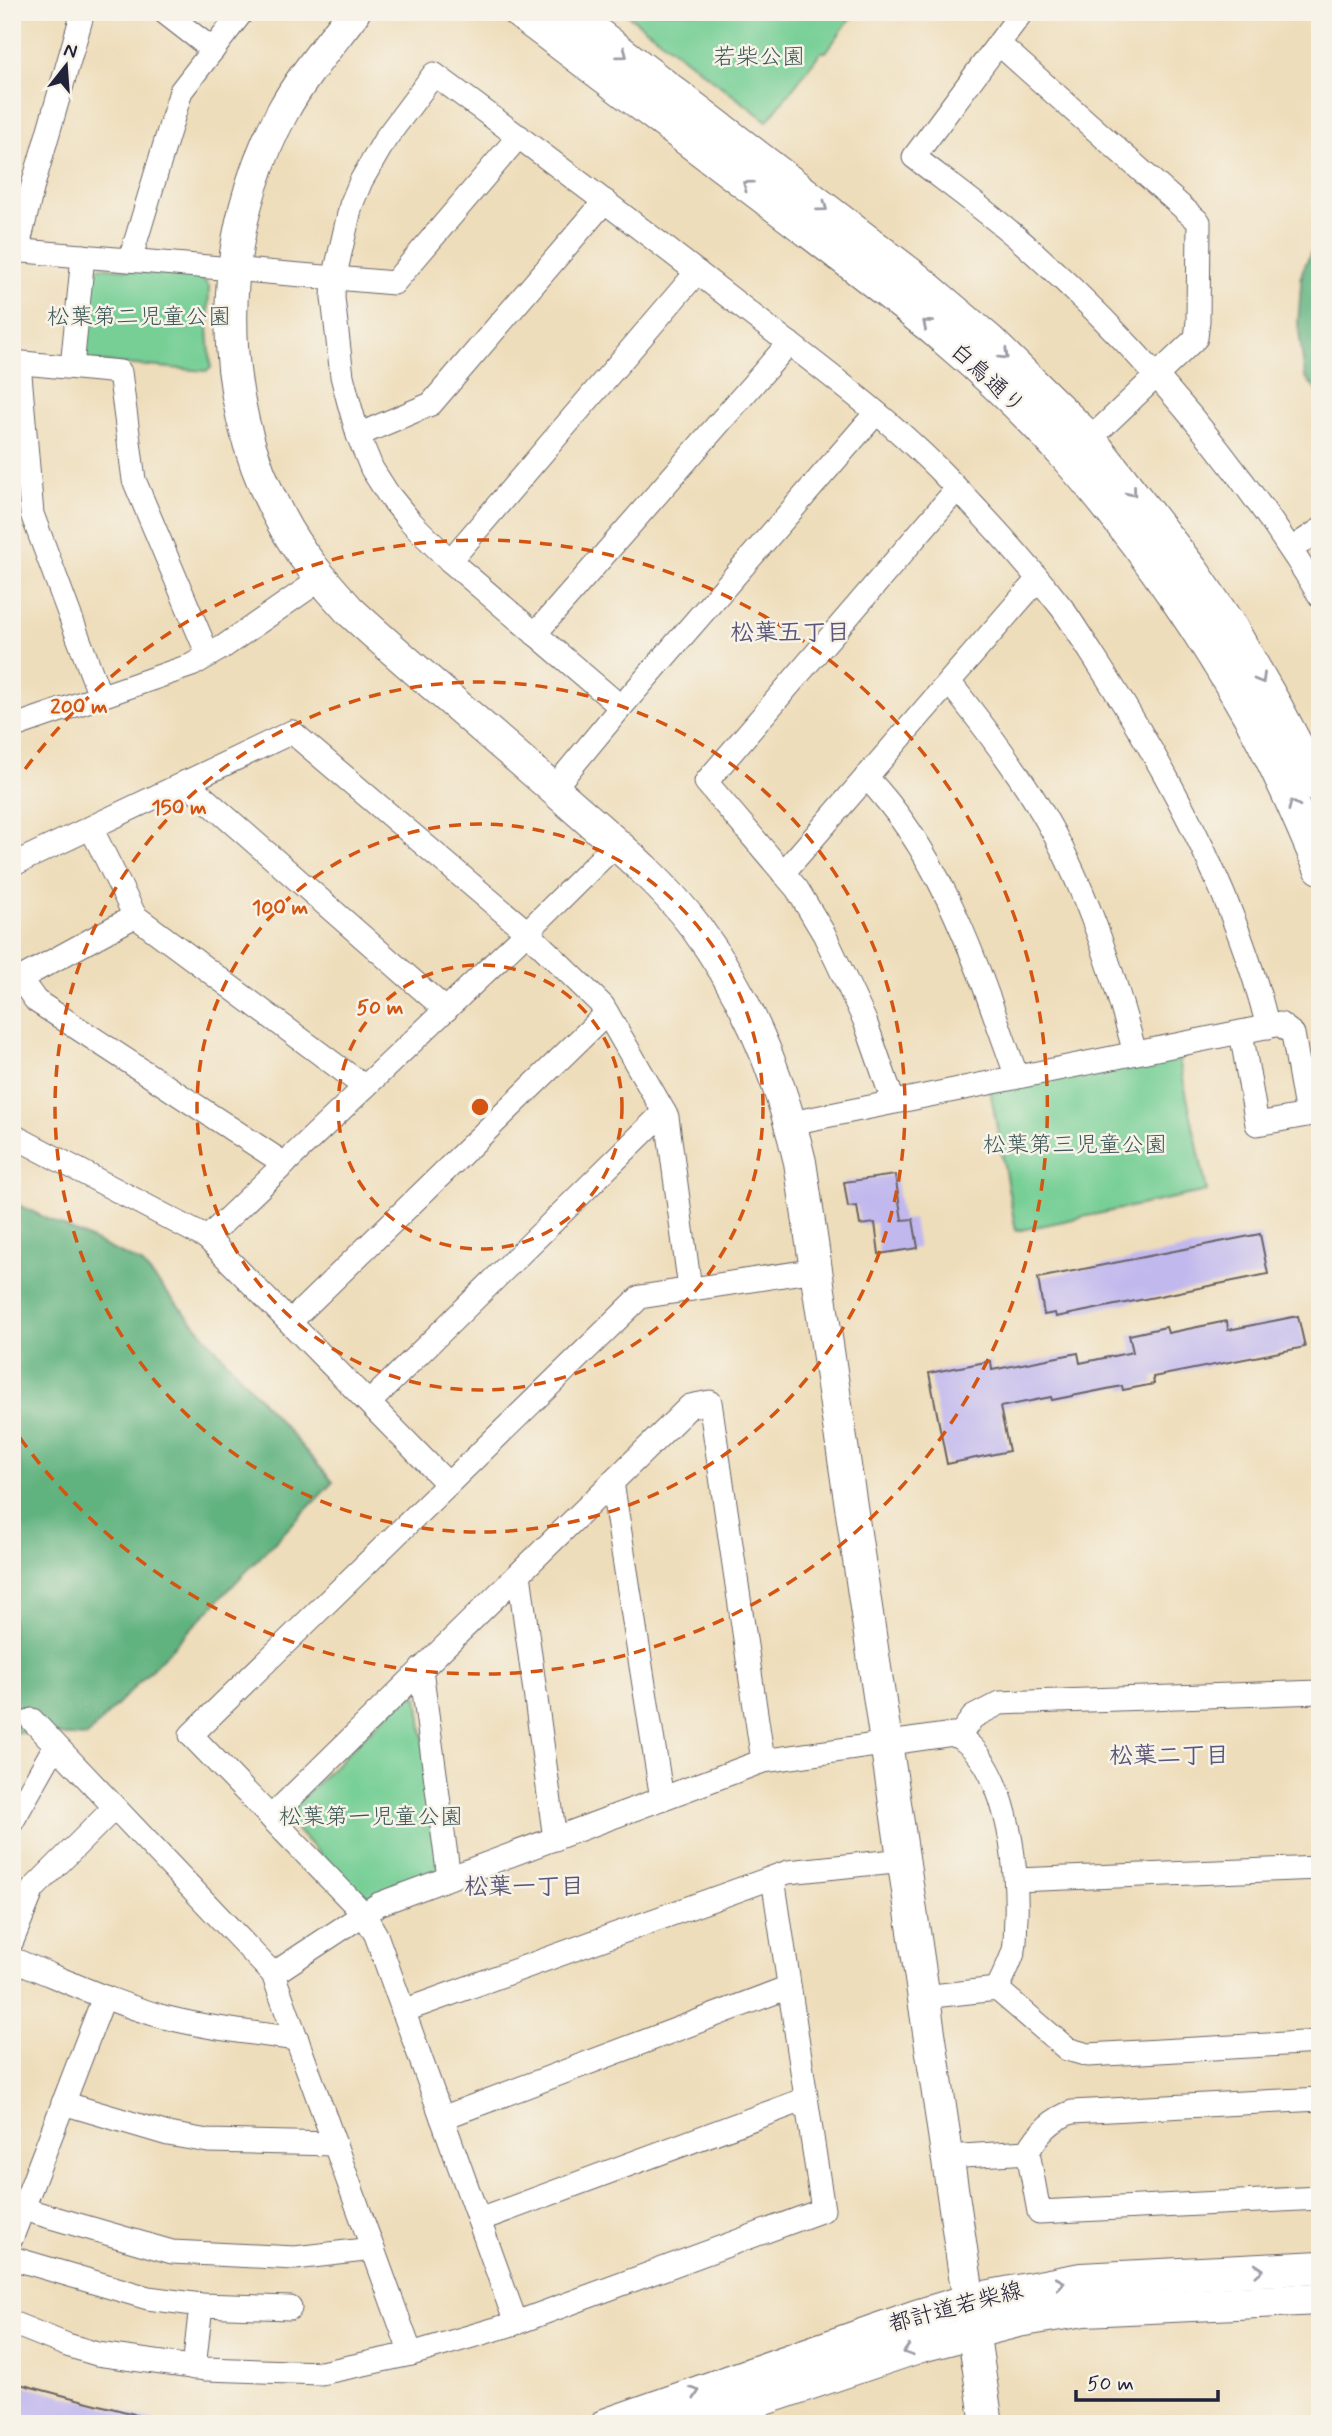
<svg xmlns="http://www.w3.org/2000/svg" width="1332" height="2436" font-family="Mynerve,'Klee One',sans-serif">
<rect width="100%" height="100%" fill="#f7f3e8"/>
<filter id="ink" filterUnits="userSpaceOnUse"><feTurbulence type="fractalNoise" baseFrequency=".0143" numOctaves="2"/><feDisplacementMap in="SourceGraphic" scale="14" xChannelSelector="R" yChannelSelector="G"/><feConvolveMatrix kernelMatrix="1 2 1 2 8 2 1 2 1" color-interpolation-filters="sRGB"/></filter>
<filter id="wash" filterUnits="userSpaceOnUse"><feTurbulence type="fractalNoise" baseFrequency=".00686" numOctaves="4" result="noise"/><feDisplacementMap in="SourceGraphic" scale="28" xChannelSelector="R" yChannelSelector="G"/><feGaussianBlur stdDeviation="1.57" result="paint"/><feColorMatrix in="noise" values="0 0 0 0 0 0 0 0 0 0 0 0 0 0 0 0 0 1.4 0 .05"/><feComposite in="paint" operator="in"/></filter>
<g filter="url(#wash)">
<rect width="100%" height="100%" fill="#eeddba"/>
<g fill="#77cf96" stroke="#4c7868" stroke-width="2">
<polygon points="624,12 855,12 826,52 821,52 767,121"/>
<polygon points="99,267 201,277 209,286 208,328 211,368 206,371 88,361 81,352 88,275"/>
<polygon points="1178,1055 1207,1191 1016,1231 990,1089"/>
<polygon points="407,1694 418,1697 439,1862 436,1873 368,1899 361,1897 287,1820 288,1812"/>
</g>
<g fill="#61b27f" stroke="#426a5d" stroke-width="2">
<polygon points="1320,232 1320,394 1305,377 1298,324 1302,272"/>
<polygon points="12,1202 141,1263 333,1482 86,1737 12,1732"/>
</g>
<g id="blocks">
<g fill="#c1b8ee">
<polygon points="895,1175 902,1220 913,1219 918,1248 879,1254 875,1223 860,1225 857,1206 848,1207 844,1182"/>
<polygon points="1260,1234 1268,1274 1056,1317 1055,1313 1044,1315 1038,1278"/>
<polygon points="1298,1316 1305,1347 1153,1377 1154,1384 1123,1390 1122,1386 1052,1400 1051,1397 1000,1407 1009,1451 947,1464 929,1373 991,1361 992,1370 1078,1353 1080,1363 1133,1352 1129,1335 1166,1327 1168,1333 1227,1321 1228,1330"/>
<polygon points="12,2382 153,2419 152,2424 12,2424"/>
</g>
</g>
</g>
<g filter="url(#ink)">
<use href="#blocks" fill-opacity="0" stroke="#696367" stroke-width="2"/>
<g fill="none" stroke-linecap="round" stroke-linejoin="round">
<g stroke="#696367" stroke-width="25">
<g id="street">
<polyline points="164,12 213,50"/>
<path d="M1022 12 914 157C953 187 994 216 1031 250 1142 350 1242 468 1320 596"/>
<polyline points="999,44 1199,222 1198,321 1196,338 1090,439 1077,448"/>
<polyline points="12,250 394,283 519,136"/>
<polyline points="17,251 33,185 83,12"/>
<polyline points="130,260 181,91 242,12"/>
<polyline points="12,362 120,372 134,480 208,655"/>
<polyline points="19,363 32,514 100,696"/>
<polyline points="72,367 83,256"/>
<polyline points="358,435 431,404 605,201"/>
<polyline points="1291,549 1320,530"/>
<polyline points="450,561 697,272"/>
<polyline points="535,634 789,343"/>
<path d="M949 682C980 721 1011 761 1037 804 1084 880 1112 968 1135 1053"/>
<path d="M621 707 450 561 410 521 388 494 372 469 358 435 349 403 342 376 333 298 334 279 351 205 361 181 386 138 434 74C540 152 646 232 751 314 817 365 887 416 945 476 986 518 1026 562 1062 608 1078 631 1093 656 1108 679 1176 786 1237 903 1268 1027"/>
<polyline points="12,727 192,665 223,647 321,579"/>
<path d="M866 777C945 858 979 973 1017 1077"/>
<polyline points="186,782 446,1010"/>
<polyline points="554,788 621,707 876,413"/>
<polyline points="91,828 135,916 365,1087"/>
<polyline points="12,865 292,732 527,932 603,1006 667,1117 690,1289"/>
<polyline points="783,873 1038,579"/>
<polyline points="20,979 36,1001 285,1164"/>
<polyline points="12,983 135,916"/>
<polyline points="893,1101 865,1021 824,934 797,889 706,782 957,489"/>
<polyline points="791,1123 1280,1024 1293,1034 1307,1115 1257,1124 1241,1032"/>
<polyline points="12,1135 207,1238 448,1484"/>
<polyline points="207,1238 527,932 616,844"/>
<polyline points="290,1322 607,1013"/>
<polyline points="369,1403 664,1112"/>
<polyline points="612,1482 662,1799"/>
<polyline points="519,1574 555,1839"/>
<polyline points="421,1669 449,1878"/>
<polyline points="32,1720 273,1974 411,2354"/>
<polyline points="958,1737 973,1717 1000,1703 1320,1692"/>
<polyline points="271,1817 690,1406 710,1402 763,1761"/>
<polyline points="12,1822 55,1746"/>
<polyline points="1016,1880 1320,1868"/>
<polyline points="12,1941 33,1889 114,1808"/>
<path d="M12 1959C62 1979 112 2003 164 2017 207 2028 252 2033 297 2039"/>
<path d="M273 1974 379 1904 763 1761 953 1734C1007 1759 1018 1865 1016 1918 1015 1928 1016 1940 1014 1950 1010 1963 1003 1977 997 1989"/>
<polyline points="923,1997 997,1989 1067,2049 1088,2055 1320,2042"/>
<polyline points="403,2011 788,1872 904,1860"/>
<path d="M1320 2099 1072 2112C1052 2119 1038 2133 1028 2152L1039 2212 1320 2198"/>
<polyline points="63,2103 168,2134 208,2141 335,2144"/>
<polyline points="442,2118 789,1987"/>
<polyline points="947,2157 1028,2152"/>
<polyline points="23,2209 172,2252 295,2258 373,2249"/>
<polyline points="479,2220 806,2099"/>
<polyline points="12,2237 104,1997"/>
<polyline points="12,2258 148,2298 201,2305 290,2308"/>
<polyline points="12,2323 67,2345 97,2354 206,2369 321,2373 411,2354 516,2323 823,2210 773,1878"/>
<polyline points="516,2323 376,1935 364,1914 191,1735 640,1297 816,1270"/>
<polyline points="194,2368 201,2305"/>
</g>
</g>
<g stroke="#696367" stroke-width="34">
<g id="secondary">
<path d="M354 12C330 44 302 76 283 111 216 235 213 393 280 518 298 553 324 582 350 611 423 678 500 741 574 807 616 844 661 881 695 926 748 997 780 1077 800 1162L987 2424"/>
<path d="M518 12C612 83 706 153 800 225 893 296 989 368 1066 457 1135 536 1197 624 1249 716 1276 765 1298 816 1320 868"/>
<polyline points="569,12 917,279 989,340 1090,439 1193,571 1231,627 1276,706 1320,789"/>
<polyline points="607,2424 916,2316 969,2300 1081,2279 1320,2267"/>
<polyline points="690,2424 921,2346 1018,2321 1084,2310 1320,2299"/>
</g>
</g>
<use href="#street" stroke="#fff" stroke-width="23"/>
<use href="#secondary" stroke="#fff" stroke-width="32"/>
</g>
<defs><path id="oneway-chevron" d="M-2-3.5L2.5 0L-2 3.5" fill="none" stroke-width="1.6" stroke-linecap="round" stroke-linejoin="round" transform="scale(1.75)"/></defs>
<g stroke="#9c9ca7">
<use href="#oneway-chevron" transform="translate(623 54) rotate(37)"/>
<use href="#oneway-chevron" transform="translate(747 185) rotate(-143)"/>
<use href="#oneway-chevron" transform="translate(823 207) rotate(37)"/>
<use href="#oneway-chevron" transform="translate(927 324) rotate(-139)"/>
<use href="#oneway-chevron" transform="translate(1004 355) rotate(44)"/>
<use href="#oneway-chevron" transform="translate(1132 492) rotate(51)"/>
<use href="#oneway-chevron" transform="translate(1261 679) rotate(60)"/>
<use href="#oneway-chevron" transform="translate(1293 805) rotate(-114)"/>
<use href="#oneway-chevron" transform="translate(1259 2270) rotate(-3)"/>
<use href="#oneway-chevron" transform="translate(1060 2283) rotate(-9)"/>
<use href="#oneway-chevron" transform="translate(908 2351) rotate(162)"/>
<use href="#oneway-chevron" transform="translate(695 2392) rotate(-20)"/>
</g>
</g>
<g fill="none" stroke="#d45411" stroke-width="3.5" stroke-dasharray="12 9">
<circle cx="480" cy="1107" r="142"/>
<circle cx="480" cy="1107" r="283"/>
<circle cx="480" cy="1107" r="425"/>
<path d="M13 786A567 567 0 1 1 13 1428"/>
</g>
<g text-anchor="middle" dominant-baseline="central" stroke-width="5" stroke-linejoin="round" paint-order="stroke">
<g font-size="23" fill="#3c5656" stroke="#f7f3e8">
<text x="759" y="58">若柴公園</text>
<text x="139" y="318">松葉第二児童公園</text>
<text x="1075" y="1146">松葉第三児童公園</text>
<text x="371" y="1818">松葉第一児童公園</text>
</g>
<g font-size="23" fill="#22223b" stroke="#f7f3e8">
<text transform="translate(987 379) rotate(43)">白鳥通り</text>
<text transform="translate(956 2308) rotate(-15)">都計道若柴線</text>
</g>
<g font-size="24" font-weight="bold" fill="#5a567a" stroke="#f7f3e8">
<text x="790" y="633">松葉五丁目</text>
<text x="1169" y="1756">松葉二丁目</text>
<text x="524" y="1887">松葉一丁目</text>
</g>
</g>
<circle cx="480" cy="1107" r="10" fill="#d45411" stroke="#f7f3e8" stroke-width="3.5"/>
<g font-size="21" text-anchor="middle" font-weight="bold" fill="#d45411" stroke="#f7f3e8" stroke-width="5" stroke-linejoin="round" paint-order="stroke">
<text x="79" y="713">200 m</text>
<text x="179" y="814">150 m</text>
<text x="280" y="914">100 m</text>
<text x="380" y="1014">50 m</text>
</g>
<rect width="1332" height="2436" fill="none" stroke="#f7f3e8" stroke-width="42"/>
<g transform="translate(66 66) rotate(17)" stroke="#f7f3e8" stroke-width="5" paint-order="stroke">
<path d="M0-5L12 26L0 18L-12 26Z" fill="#22223b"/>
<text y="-10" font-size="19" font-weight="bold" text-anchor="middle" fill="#22223b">N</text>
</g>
<path d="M1076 2390v10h142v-10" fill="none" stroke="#22223b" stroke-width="3.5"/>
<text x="1087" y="2390" font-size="21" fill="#22223b" stroke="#f7f3e8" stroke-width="5" paint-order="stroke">50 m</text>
</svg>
